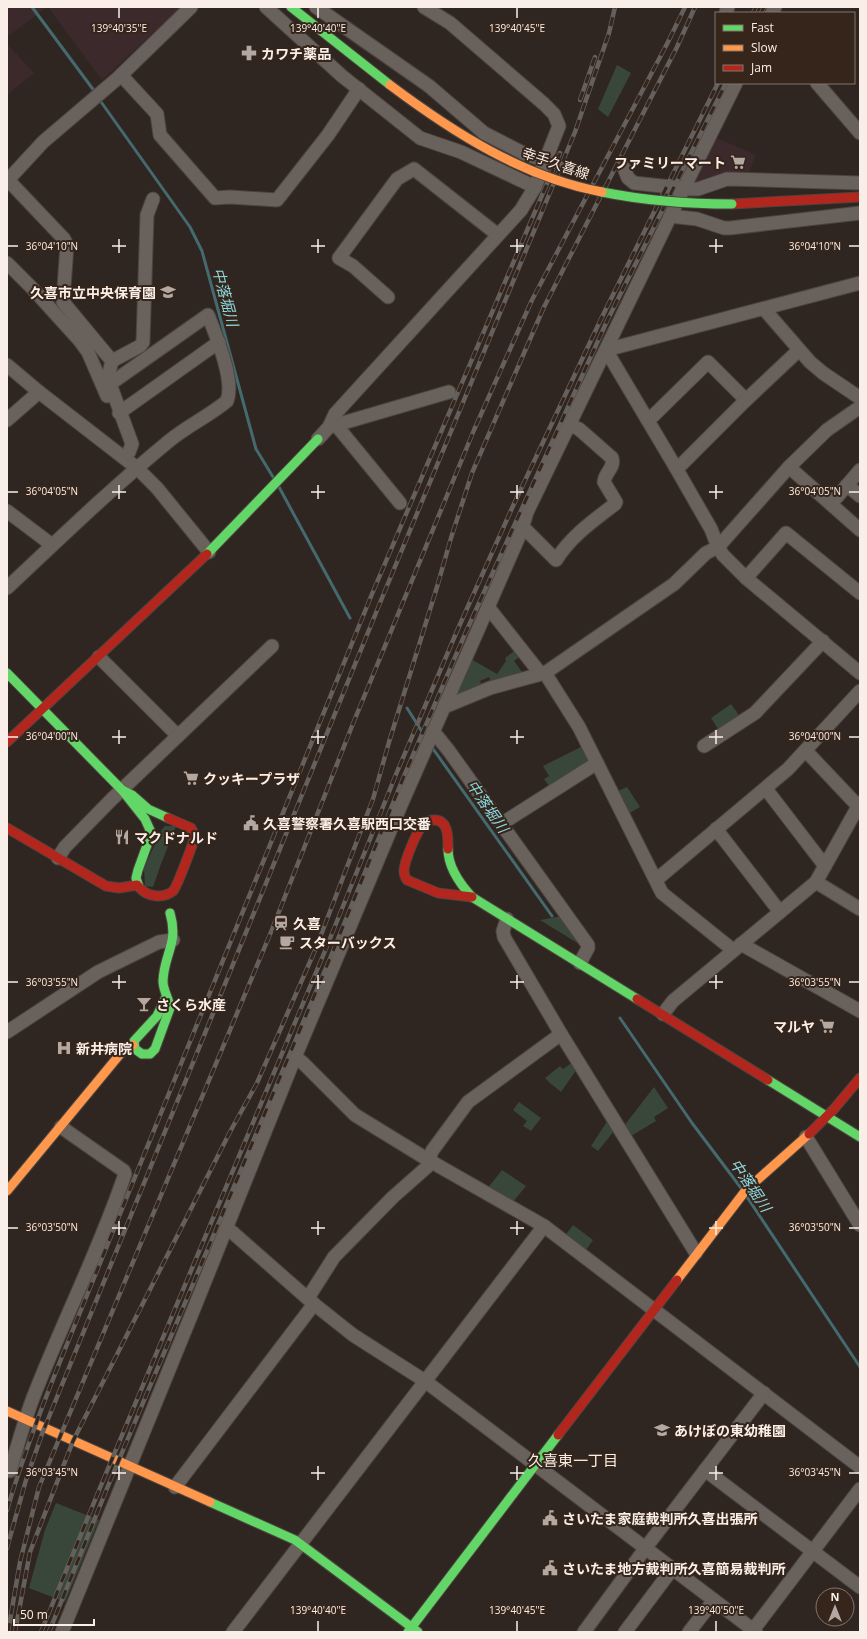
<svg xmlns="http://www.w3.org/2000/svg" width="867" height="1639" font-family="'Open Sans','Noto Sans JP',sans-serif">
<rect width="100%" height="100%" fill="#2f2621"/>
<g fill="#3c292b">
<polygon points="7,7 47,7 7,37"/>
<polygon points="48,7 181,7 102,80"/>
<polygon points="7,44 34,73 7,95"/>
<polygon points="715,137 756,155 748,175 708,180 692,184"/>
</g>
<g fill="#39473b">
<polygon points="617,65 631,73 608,117 598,109"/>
<polygon points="517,649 522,655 514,661 522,672 522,673 491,683 489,677 480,681 482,687 454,697 471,659 497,674 506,661 505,658"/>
<polygon points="731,704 741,718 720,732 711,718"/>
<polygon points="585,745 594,762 551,789 544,779 549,776 543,766"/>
<polygon points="627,787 640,807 628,814 618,791"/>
<polygon points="165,826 176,826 161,864 153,887 145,886 144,868 162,829"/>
<polygon points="563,916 584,947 540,920"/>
<polygon points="573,1062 577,1069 561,1092 550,1083 545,1078 560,1066 563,1069"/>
<polygon points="654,1087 668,1108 654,1117 656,1121 631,1136 624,1126"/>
<polygon points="519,1102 541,1118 531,1131 523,1126 527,1121 513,1110"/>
<polygon points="608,1120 615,1130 598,1151 591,1146"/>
<polygon points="502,1170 526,1186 512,1203 487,1189"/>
<polygon points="573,1225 593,1240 584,1253 564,1237"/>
<polygon points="56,1503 99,1520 65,1602 29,1588 45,1530"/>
</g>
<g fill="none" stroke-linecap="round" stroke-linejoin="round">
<g stroke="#446a6f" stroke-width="3">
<polyline points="32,7 95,92"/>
<polyline points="99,99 190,227 202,251 256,449 273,477"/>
<polyline points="279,487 350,618"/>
<polyline points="407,708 426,738"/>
<polyline points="431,746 552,916"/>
<polyline points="620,1018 692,1123 741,1188"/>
<polyline points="747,1197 860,1367"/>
</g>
<g stroke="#4c453f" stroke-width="15">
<g id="street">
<polyline points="266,7 342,76 420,138 461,152 535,187"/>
<polyline points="316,7 429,86 484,133 523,153 546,161"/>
<polyline points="726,12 728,7"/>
<polyline points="772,13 775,7"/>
<polyline points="121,75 157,114 160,135 215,198 230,197 277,200 328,135 359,89"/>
<polyline points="817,83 860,133"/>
<polyline points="624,168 628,178 634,183 690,189 698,189 727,179 860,183"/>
<polyline points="8,180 64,239 67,245 63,302 112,361 109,373 110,384 132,444 129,452 124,457"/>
<polyline points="7,181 43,142 118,78 191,7"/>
<polyline points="670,216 697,219 724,228 730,228 860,213"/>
<polyline points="7,263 32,288 80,341 88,352 107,396"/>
<polyline points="388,297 353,266 339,258 397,179 414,169 498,235"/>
<polyline points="764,309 810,362 823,373 860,398"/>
<polyline points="606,350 676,468 711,529 718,547 723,555 746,578 860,673"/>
<polyline points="606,350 860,283"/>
<polyline points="112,361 140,346 143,342 147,215 153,199"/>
<polyline points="7,365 39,392 137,468 157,488 209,552"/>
<polyline points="119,413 219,342"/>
<polyline points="647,419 653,416 708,362 746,400"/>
<polyline points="7,420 39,392"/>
<polyline points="336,425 400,503"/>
<polyline points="329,427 449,392"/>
<polyline points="318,439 329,427 335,414 521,210 535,187 559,126 554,114 544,104 450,23 424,7"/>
<polyline points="789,467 860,530"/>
<polyline points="676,468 681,465 746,400 799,350"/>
<polyline points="847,485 860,496"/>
<polyline points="831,504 860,470"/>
<polyline points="7,511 52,545"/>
<path d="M523 527 556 560C571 536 593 521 615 504L616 502 604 482C605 472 615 468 612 458L579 429 570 425"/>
<polyline points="746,578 786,533 860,593"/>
<path d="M7 588C60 538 113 487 169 441 187 426 209 416 227 401 235 380 216 336 208 315L110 384"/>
<polyline points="488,607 540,673"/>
<polyline points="99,657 178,736"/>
<polyline points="545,673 579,727 662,893 733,950"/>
<polyline points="444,707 490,688 545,673 674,584 706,553 718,547 789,467 827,430 860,407"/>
<polyline points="433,731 449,751 588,945 588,948 580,963"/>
<polyline points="704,746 755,713 823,641"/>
<polyline points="806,751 858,806"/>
<polyline points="766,789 825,866"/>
<polyline points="501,824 597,763"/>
<polyline points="716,829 780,912"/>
<polyline points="58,858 65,847 112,799 272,646"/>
<polyline points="656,880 788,769 860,691"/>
<polyline points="816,882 860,909"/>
<polyline points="507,919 503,931 504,937 561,1034 696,1253"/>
<polyline points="741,944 860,1011"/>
<polyline points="663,1014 673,1001 816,882 860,803"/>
<polyline points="7,1032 98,972 159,942 173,940"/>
<polyline points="295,1057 302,1062 355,1115 430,1161 544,1226 860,1467"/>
<polyline points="806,1137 860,1225"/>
<polyline points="226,1229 232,1232 314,1304 353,1335 425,1381 756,1632"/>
<polyline points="308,1298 334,1257 393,1197 427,1167 432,1151 468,1102 561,1034"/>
<path d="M7 1470 10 1471C17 1447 24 1422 33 1398 62 1323 99 1251 125 1174L124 1171 61 1127"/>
<polyline points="705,1470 860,1587"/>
<polyline points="175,1487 314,1304"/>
<polyline points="753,1630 860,1489"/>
<polyline points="62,1632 193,1311 295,1057 401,805 521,532 527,512 684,188 736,83"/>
<polyline points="233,1632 544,1226"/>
<polyline points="584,1632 650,1542 764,1393"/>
<polyline points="625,1632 673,1568"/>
<polyline points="689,1632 714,1600"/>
</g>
</g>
<g stroke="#4c453f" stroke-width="11">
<g id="fast">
<polyline points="291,7 390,85"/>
<polyline points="207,554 318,439"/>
<polyline points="7,673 122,790 145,819 150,830 150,837 138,870 136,878 139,887"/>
<polyline points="122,790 132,795 148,809 168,818"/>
<path d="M448 849C448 868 460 884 472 897L637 999"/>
<path d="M166 997 157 1016 134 1041 135 1049 142 1054H150L155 1049 170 1008C169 998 163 991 163 981 164 953 179 944 170 913"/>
<polyline points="768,1080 860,1137"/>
<polyline points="210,1502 295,1540 418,1632"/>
<polyline points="408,1632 558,1435"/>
</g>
</g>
<g stroke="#4c453f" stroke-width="11">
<g id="slow">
<polyline points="7,1191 121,1053 133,1045"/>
<polyline points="677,1280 746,1190 809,1134"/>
<polyline points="7,1411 210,1502"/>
</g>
</g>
<g stroke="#4c453f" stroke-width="11">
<g id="jam">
<polyline points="732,204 860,197"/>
<polyline points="7,742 207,554"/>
<polyline points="7,828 106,886 119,888 137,885"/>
<path d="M448 849C448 838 449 819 433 820 429 820 425 822 422 826 416 833 404 862 404 871 404 875 405 877 407 880L438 893 472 897"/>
<path d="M139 887C147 897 163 899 173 891 177 887 193 844 195 836L191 828 168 818"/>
<polyline points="637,999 768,1080"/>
<polyline points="809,1134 834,1109 860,1078"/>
<polyline points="558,1435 677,1280"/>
</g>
</g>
<use href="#street" stroke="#68615c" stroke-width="13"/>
<use href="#fast" stroke="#63d668" stroke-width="9"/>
<use href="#slow" stroke="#ff974d" stroke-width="9"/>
<use href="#jam" stroke="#b3261e" stroke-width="9"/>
<g stroke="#66605c" stroke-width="4.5">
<g id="rail">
<polyline points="753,13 756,7"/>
<polyline points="761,13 764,7"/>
<polyline points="580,100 595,57"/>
<path d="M7 1510C22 1459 41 1409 61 1359L372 594 560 153"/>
<polyline points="7,1548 26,1480 42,1434 382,598 575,132 609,33 615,7"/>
<polyline points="8,1632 20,1562 39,1487 271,932 352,726 474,430 532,300 668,42 685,7"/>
<polyline points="15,1632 30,1552 73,1441 231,1130 257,1083 316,948 373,799 389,742 437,587 451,538 472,473 544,307 677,47 695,7"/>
<polyline points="41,1632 102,1483 325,951 397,772 457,631 513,506 601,319 718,83"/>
<polyline points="49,1632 108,1486 331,956 404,776 465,634 607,321 726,83"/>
</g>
</g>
<use href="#rail" stroke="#35251b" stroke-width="3" stroke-dasharray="9" stroke-linecap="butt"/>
<g stroke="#4c453f" stroke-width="11" stroke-linecap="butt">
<path id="fast-bridge" d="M602 192C647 201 687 204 732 204"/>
</g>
<g stroke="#4c453f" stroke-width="11" stroke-linecap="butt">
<path id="slow-bridge" d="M390 85C454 133 523 177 602 192"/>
</g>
<use href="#fast-bridge" stroke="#63d668" stroke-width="9"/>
<use href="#slow-bridge" stroke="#ff974d" stroke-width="9"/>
</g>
<path fill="none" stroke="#faefe8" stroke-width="1.5" d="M119 8V18M318 8V18M517 8V18M119 239V253M318 239V253M517 239V253M716 239V253M8 246H18M112 246H126M311 246H325M510 246H524M709 246H723M849 246H859M119 485V499M318 485V499M517 485V499M716 485V499M8 492H18M112 492H126M311 492H325M510 492H524M709 492H723M849 492H859M119 730V744M318 730V744M517 730V744M716 730V744M8 737H18M112 737H126M311 737H325M510 737H524M709 737H723M849 737H859M119 975V989M318 975V989M517 975V989M716 975V989M8 982H18M112 982H126M311 982H325M510 982H524M709 982H723M849 982H859M119 1221V1235M318 1221V1235M517 1221V1235M716 1221V1235M8 1228H18M112 1228H126M311 1228H325M510 1228H524M709 1228H723M849 1228H859M119 1466V1480M318 1466V1480M517 1466V1480M716 1466V1480M8 1473H18M112 1473H126M311 1473H325M510 1473H524M709 1473H723M849 1473H859M318 1621V1631M517 1621V1631M716 1621V1631"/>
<defs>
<g id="pharmacy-bare" transform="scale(1.2)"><path d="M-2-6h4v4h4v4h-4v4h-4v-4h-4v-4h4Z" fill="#b3a9a2" stroke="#35251b" stroke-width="2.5" paint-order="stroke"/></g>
<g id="supermarket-bare" transform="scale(1.2)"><path d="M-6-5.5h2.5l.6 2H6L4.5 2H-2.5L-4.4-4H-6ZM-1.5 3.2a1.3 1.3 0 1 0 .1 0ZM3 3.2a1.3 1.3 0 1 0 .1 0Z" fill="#b3a9a2" stroke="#35251b" stroke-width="2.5" paint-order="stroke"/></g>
<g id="school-bare" transform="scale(1.2)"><path d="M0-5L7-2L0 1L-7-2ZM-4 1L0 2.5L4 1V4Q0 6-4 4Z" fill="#b3a9a2" stroke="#35251b" stroke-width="2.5" paint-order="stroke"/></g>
<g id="civic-bare" transform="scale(1.2)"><path d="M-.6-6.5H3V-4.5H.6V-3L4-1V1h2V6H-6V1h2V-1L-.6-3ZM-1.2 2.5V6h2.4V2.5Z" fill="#b3a9a2" stroke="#35251b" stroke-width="2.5" paint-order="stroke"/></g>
<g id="restaurant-bare" transform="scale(1.2)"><path d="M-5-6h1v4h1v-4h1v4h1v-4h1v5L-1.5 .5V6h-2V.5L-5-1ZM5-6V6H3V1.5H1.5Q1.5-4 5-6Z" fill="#b3a9a2" stroke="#35251b" stroke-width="2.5" paint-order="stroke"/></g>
<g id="station-bare" transform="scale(1.2)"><path d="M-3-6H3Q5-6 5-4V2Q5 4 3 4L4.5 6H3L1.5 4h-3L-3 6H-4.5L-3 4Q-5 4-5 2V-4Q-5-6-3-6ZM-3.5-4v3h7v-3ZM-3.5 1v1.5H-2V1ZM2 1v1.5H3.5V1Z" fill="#b3a9a2" stroke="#35251b" stroke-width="2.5" paint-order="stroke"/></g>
<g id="cafe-bare" transform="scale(1.2)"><path d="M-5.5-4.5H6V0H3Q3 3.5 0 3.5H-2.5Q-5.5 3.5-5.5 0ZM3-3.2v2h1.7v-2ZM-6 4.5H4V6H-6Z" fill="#b3a9a2" stroke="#35251b" stroke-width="2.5" paint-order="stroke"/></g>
<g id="bar-bare" transform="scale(1.2)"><path d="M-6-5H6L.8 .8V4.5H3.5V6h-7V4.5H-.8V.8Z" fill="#b3a9a2" stroke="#35251b" stroke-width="2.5" paint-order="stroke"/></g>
<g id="hospital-bare" transform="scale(1.2)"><path d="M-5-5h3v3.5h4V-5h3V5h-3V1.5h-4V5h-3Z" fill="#b3a9a2" stroke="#35251b" stroke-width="2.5" paint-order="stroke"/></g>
</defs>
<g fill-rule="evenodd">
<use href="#pharmacy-bare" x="249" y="53"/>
<use href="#supermarket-bare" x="738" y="162"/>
<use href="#school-bare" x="168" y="292"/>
<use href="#supermarket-bare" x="191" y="778"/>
<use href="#civic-bare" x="251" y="823"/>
<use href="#restaurant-bare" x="122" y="837"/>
<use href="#station-bare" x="281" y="923"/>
<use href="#cafe-bare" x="287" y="942"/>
<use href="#bar-bare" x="144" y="1004"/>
<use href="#supermarket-bare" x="827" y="1026"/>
<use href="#hospital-bare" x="64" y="1048"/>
<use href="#school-bare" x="662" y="1430"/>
<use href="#civic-bare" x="550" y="1518"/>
<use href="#civic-bare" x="550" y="1568"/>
</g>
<g text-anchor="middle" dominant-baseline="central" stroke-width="4" stroke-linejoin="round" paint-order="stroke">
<g font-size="14" font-weight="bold" fill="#faefe8" stroke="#35251b" text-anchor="start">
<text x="261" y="53">カワチ薬品</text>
<text x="726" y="162" text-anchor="end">ファミリーマート</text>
<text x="156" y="292" text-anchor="end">久喜市立中央保育園</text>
<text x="203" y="778">クッキープラザ</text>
<text x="263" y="823">久喜警察署久喜駅西口交番</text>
<text x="134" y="837">マクドナルド</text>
<text x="293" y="923">久喜</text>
<text x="299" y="942">スターバックス</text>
<text x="156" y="1004">さくら水産</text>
<text x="815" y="1026" text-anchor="end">マルヤ</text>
<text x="76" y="1048">新井病院</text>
<text x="674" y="1430">あけぼの東幼稚園</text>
<text x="562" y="1518">さいたま家庭裁判所久喜出張所</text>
<text x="562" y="1568">さいたま地方裁判所久喜簡易裁判所</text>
</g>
<g font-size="14" fill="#faefe8" stroke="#35251b">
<text transform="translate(556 163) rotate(19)">幸手久喜線</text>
</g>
<g font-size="15" font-style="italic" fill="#89d8e2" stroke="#35251b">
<text transform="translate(226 297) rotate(75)">中落堀川</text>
<text transform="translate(488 806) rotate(55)">中落堀川</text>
<text transform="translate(751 1185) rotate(56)">中落堀川</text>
</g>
<g font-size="15" fill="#faefe8" stroke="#35251b">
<text x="573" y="1460">久喜東一丁目</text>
</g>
</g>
<g font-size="10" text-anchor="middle" fill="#faefe8" stroke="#35251b" stroke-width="4" stroke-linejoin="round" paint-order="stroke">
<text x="119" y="32">139°40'35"E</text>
<text x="318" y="32">139°40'40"E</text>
<text x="517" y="32">139°40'45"E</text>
<text x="52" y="250">36°04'10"N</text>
<text x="815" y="250">36°04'10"N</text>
<text x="52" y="495">36°04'05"N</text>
<text x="815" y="495">36°04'05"N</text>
<text x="52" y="740">36°04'00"N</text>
<text x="815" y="740">36°04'00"N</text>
<text x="52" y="986">36°03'55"N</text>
<text x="815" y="986">36°03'55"N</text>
<text x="52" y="1231">36°03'50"N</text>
<text x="815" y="1231">36°03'50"N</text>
<text x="52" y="1476">36°03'45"N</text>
<text x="815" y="1476">36°03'45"N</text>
<text x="318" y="1614">139°40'40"E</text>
<text x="517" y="1614">139°40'45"E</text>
<text x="716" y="1614">139°40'50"E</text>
</g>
<rect width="867" height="1639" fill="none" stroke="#faefe8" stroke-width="16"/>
<rect x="715" y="12" width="140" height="72" fill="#35251b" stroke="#84766d"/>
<rect x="723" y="25" width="20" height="6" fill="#63d668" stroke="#84766d"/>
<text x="751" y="32" font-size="12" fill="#faefe8">Fast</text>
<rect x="723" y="45" width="20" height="6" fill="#ff974d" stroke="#84766d"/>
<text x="751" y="52" font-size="12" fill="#faefe8">Slow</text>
<rect x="723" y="65" width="20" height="6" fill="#b3261e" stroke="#84766d"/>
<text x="751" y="72" font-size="12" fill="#faefe8">Jam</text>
<g transform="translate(835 1607)"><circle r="19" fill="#35251b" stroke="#84766d"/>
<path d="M0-3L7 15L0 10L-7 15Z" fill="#b3a9a2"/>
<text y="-6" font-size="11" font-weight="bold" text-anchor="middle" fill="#faefe8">N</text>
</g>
<path d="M14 1619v6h80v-6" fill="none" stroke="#faefe8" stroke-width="2"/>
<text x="20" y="1619" font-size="12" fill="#faefe8" stroke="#35251b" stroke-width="3" paint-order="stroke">50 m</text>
</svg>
